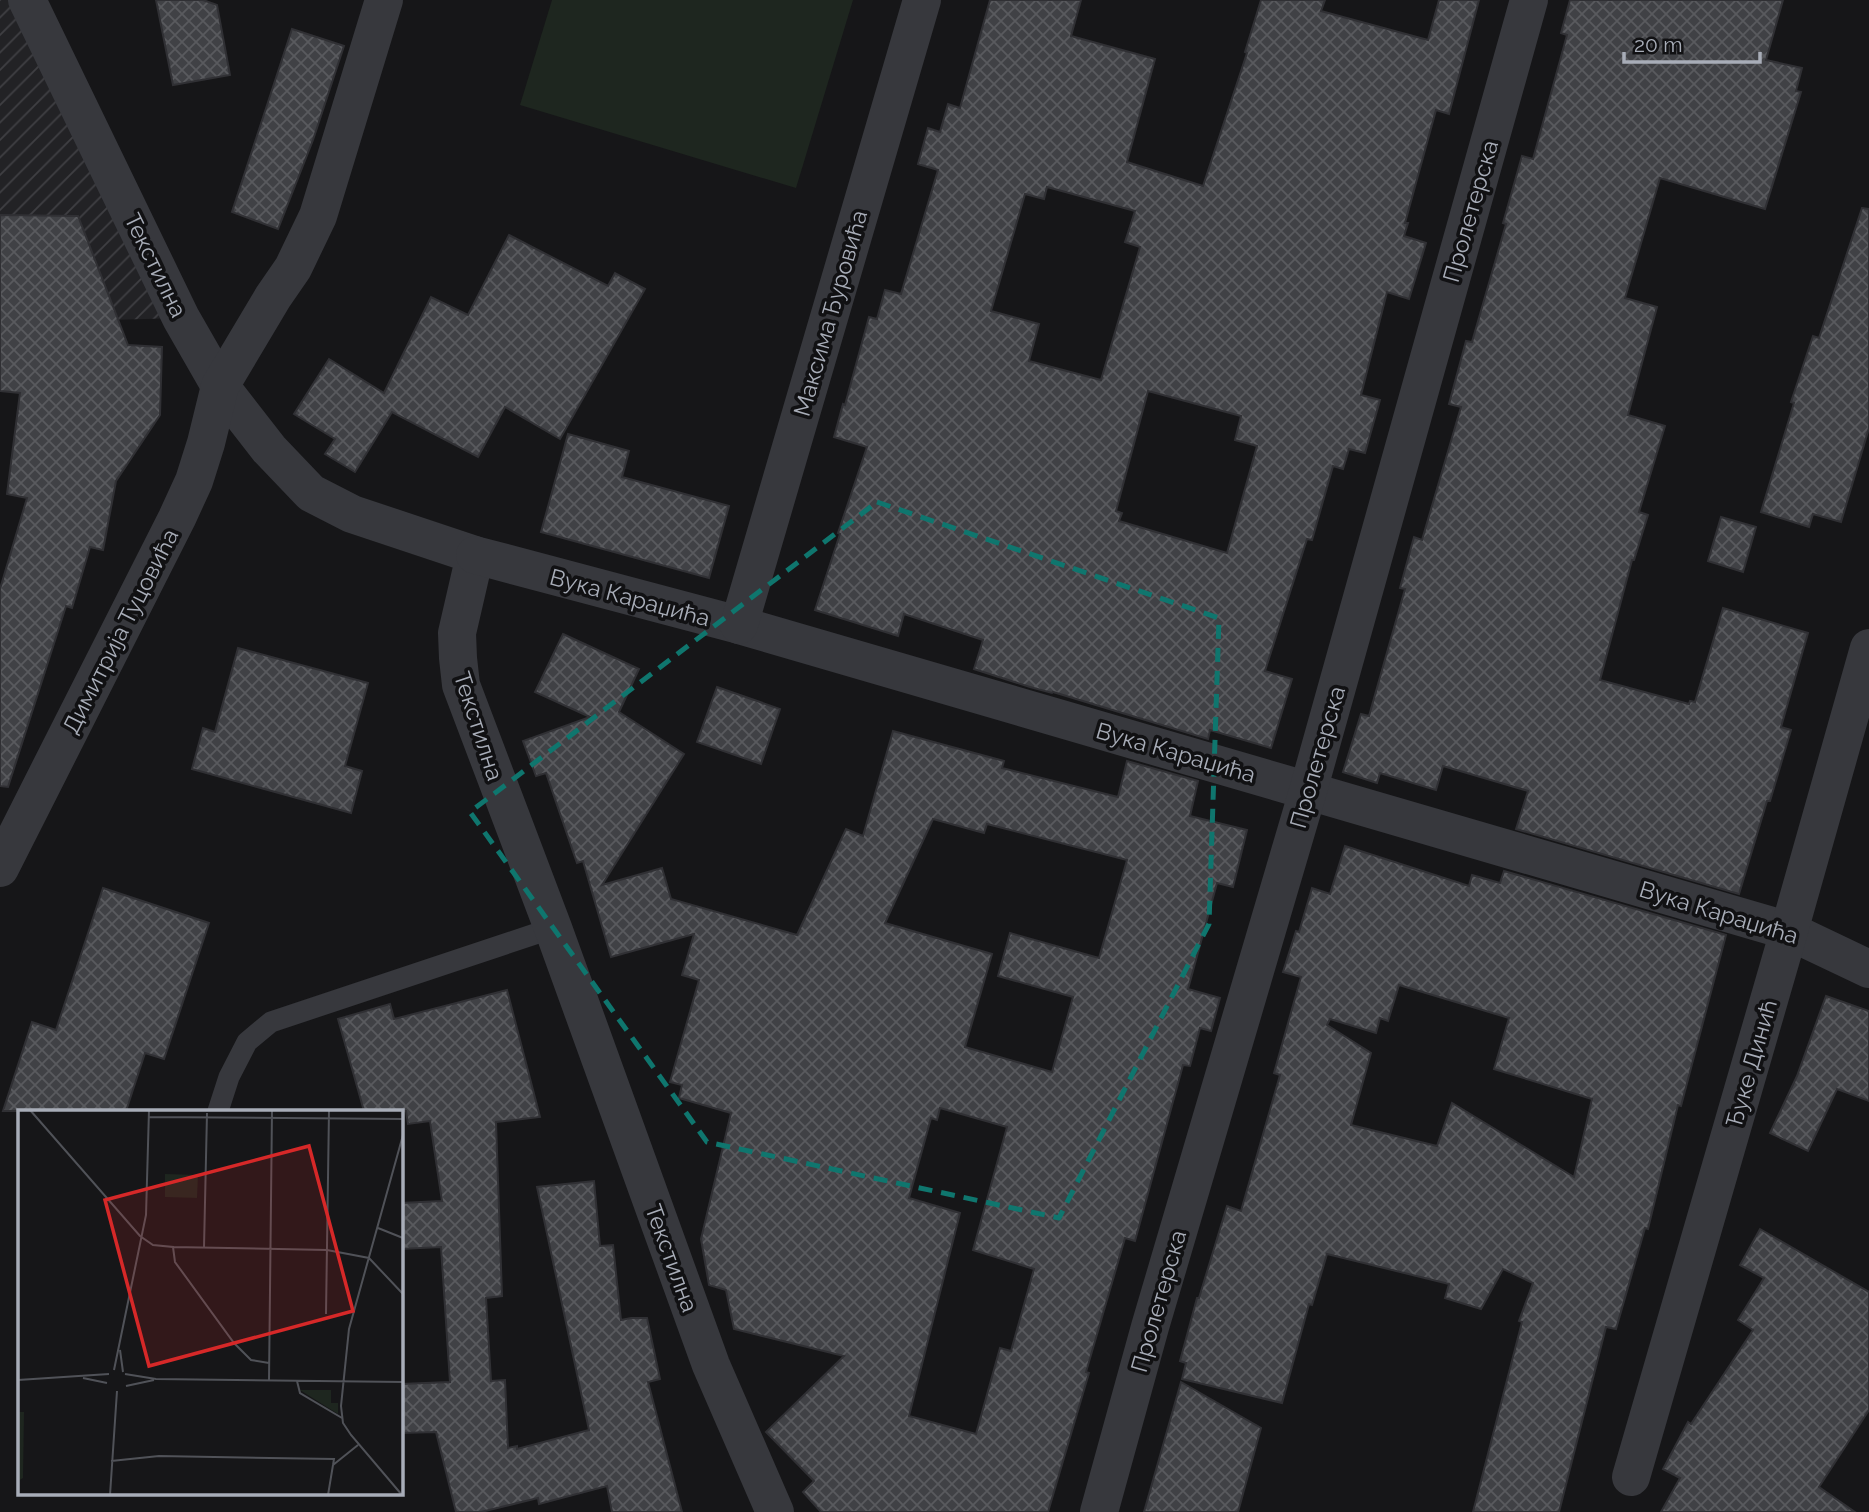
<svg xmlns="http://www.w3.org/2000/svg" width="1869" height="1512" font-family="Raleway,sans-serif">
<defs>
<pattern id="industrial-furrows" width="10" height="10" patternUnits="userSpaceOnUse" patternTransform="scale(1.75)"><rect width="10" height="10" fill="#222225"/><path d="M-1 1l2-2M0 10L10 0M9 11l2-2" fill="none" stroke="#3f3f43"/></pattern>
<pattern id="building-cross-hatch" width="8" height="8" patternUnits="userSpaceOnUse" patternTransform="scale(1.75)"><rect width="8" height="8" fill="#404145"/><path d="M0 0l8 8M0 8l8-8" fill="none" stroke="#595a5e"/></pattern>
</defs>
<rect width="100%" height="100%" fill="#161618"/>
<polygon fill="url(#industrial-furrows)" points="0,0 27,0 181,318 0,323"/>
<polygon fill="#1e261f" points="552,0 853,0 796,188 520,105"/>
<g fill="url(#building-cross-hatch)" stroke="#303034" stroke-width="2" fill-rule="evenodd">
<polygon points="156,0 203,0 217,5 230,75 173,85"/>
<path d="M990 0H1081L1071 36 1155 59 1127 162 1203 186 1247 53 1245 52 1261 0H1325L1321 11 1428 40 1439 0H1479L1449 114 1436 110 1405 223H1408L1404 236 1426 243 1409 299 1387 292 1361 395 1380 400 1365 453 1349 449 1343 469 1333 466 1312 540 1307 539 1265 671 1292 679 1271 748 1210 730 1208 739 1053 692 1052 693 1030 687 974 669 983 640 904 614 898 636 815 610 840 534 838 533 867 447 834 437 843 404 845 405 869 317 877 319 885 290 901 294 938 170 918 164 928 128 940 132 948 104 960 108ZM1047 187 1135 211 1125 242 1140 247 1101 380 1029 361 1039 324 991 311 1025 194 1044 199ZM1148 391 1241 416 1235 440 1257 446 1227 553 1119 521 1122 513 1116 511Z"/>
<polygon points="1570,0 1783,0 1766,60 1802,68 1796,91 1801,92 1765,209 1660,178 1625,298 1657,307 1628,415 1665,426 1639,512 1648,515 1634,560 1632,560 1600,680 1689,704 1690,701 1695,702 1723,608 1808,633 1781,727 1791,730 1770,801 1767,801 1739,894 1516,829 1528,791 1443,766 1436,790 1380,773 1377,783 1343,772 1361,714 1369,716 1405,589 1400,588 1414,537 1422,540 1461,407 1449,404 1466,341 1472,342 1506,224 1503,223 1522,156 1533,159 1567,35 1561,33"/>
<polygon points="292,29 344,46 313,140 278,229 232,212"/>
<polygon points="1862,208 1869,209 1869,428 1841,522 1813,514 1809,527 1761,512 1794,403 1791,402 1813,336 1819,338"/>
<polygon points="0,215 78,216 128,345 162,347 160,415 116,481 103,550 90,547 72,608 66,606 8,787 0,786 0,589 27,498 7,494 20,393 0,391"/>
<polygon points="509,235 608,286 615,273 645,289 560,439 505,407 478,457 392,412 355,472 325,454 335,439 294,414 329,359 384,393 431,297 468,315"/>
<polygon points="568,434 629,451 622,477 729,506 709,578 541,532"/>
<polygon points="1721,517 1756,527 1743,572 1708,561"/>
<path d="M563 634 639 669 619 712 684 754 602 885 662 868 671 899 797 935 846 829 863 836 893 731 1004 761 1002 768 1118 797 1127 761 1198 781 1190 816 1247 830 1233 887 1217 883 1188 989 1220 998 1211 1031 1200 1028 1190 1066 1183 1065 1135 1241 1125 1238 1086 1372 1089 1373 1048 1512H821L803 1492 814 1481 766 1432 844 1356 734 1329 726 1290 709 1285 701 1239 731 1113 679 1098 682 1085 670 1082 699 980 682 975 694 934 611 957 583 861 577 863 546 773 536 776 523 741 590 717 535 692ZM933 819 984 833 987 824 1127 860 1099 958 1010 933 998 976 1073 997 1052 1072 965 1047 992 954 885 923ZM940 1108 1007 1127 973 1250 1034 1269 1011 1351 1000 1348 976 1434 909 1416 960 1213 909 1198 931 1118 937 1120Z"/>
<polygon points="238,648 368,683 345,766 362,771 351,813 192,769 203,728 215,732"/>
<polygon points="717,687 780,709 761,764 697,742"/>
<path d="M1345 846 1469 886 1472 875 1500 883 1504 871 1726 935 1681 1106 1678 1105 1648 1229 1645 1228 1616 1329 1606 1327 1559 1512H1473L1522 1322 1519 1321 1533 1283 1503 1269 1481 1309 1445 1298 1449 1284 1327 1254 1312 1305 1309 1304 1282 1403 1182 1379 1186 1363 1180 1361 1197 1298H1199L1227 1206 1241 1211 1280 1075 1274 1073 1301 977 1283 972 1296 931 1299 932 1312 888 1330 894ZM1399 985 1509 1018 1494 1069 1592 1099 1574 1177 1452 1103 1437 1146 1351 1125 1371 1053 1327 1025 1330 1019 1376 1033 1380 1018 1388 1021Z"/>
<polygon points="103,888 209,923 164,1059 145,1053 126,1111 3,1111 32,1022 56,1030"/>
<polygon points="507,990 540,1117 496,1122 502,1296 486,1298 491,1381 505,1380 508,1448 517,1446 517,1449 589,1430 537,1187 594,1181 600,1246 613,1245 621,1320 631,1318 647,1318 660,1379 648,1382 682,1512 612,1512 607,1486 539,1504 538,1498 481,1512 456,1512 436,1432 401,1433 401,1384 450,1382 441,1247 401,1249 401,1203 442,1201 430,1121 408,1124 406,1111 364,1111 338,1019 390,1004 394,1019"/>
<polygon points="1826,996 1869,1011 1869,1101 1837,1089 1808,1151 1770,1133 1797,1076"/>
<polygon points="1760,1229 1869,1292 1869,1410 1819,1487 1855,1512 1661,1512 1680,1478 1663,1469 1688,1422 1691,1424 1753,1330 1738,1320 1764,1278 1740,1265"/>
<polygon points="1181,1382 1261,1428 1238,1512 1144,1512"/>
</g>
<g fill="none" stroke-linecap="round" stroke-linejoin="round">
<polyline stroke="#37383d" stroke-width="21" points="218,1111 229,1077 247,1042 271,1022 553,928"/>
<g stroke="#37383d" stroke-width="38">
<polyline points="27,0 181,318 220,386 269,449 311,493 352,514 475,555 457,633 458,658 461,685 553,928 711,1365 775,1512"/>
<polyline points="475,555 739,625 1789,931 1869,969"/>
<polyline points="739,625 922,0"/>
<polyline points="0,868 177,518 194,481 206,443 220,386 273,297 293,268 318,216 384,0"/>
<polyline points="1631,1477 1789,931 1869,648"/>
<polyline points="1099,1512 1150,1327 1308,791 1529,0"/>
</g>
</g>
<path fill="none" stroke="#0f766e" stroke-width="5" stroke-dasharray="14 9" stroke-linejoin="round" d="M877 502 1219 618 1209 924 1059 1218 707 1142 470 812Z"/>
<g text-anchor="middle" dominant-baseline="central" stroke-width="7" stroke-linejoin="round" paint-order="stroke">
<g font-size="23" fill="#a8adb8" stroke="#111113">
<text transform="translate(1470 211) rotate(-74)">Пролетерска</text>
<text transform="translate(156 265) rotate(64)">Текстилна</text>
<text transform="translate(830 313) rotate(-74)">Максима Ђуровића</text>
<text transform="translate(630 597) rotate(15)">Вука Караџића</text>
<text transform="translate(120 631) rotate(-63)">Димитрија Туцовића</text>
<text transform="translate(479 726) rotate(72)">Текстилна</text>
<text transform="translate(1176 752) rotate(16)">Вука Караџића</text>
<text transform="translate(1317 757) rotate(-74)">Пролетерска</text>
<text transform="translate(1719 912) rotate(17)">Вука Караџића</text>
<text transform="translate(1751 1063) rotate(-74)">Ђуке Динић</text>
<text transform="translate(672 1258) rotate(70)">Текстилна</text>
<text transform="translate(1158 1301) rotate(-74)">Пролетерска</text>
</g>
</g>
<g transform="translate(18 1110)">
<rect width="385" height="385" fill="#161618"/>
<path d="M147 64 180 65 179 88 147 87ZM282 280H313V293H320V304Z" fill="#1e261f"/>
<path d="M0 302H6L5 368 0 371Z" fill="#1e261f"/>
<path fill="none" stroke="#505258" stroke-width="2" d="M12 0 122 126 135 135 155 137 157 152 216 233 233 250 251 253M131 7 385 9M360 118 385 128M155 137 309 140 351 148 385 184M186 137 189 3M308 204 311 0M102 240 105 262M96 260 128 105 131 0M107 264 138 269 385 272M65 268 89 273M0 270 91 264M251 271 254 0M279 271 282 283 324 308M108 276 136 270M93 351 141 346 316 349 315 355M92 385 99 281M310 385 315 355 340 335M384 385 333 325 325 313 323 296 331 219 385 25"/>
<path fill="#d62828" fill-opacity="0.15" stroke="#d62828" stroke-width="3.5" d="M291 36 335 201 131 256 87 90Z"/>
<rect width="385" height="385" fill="none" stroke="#a8adb8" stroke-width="3.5"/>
</g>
<path d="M1624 52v10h136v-10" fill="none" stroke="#a8adb8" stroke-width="3.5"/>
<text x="1634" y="52" font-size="21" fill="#a8adb8" stroke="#111113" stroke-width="5" paint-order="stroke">20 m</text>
</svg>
